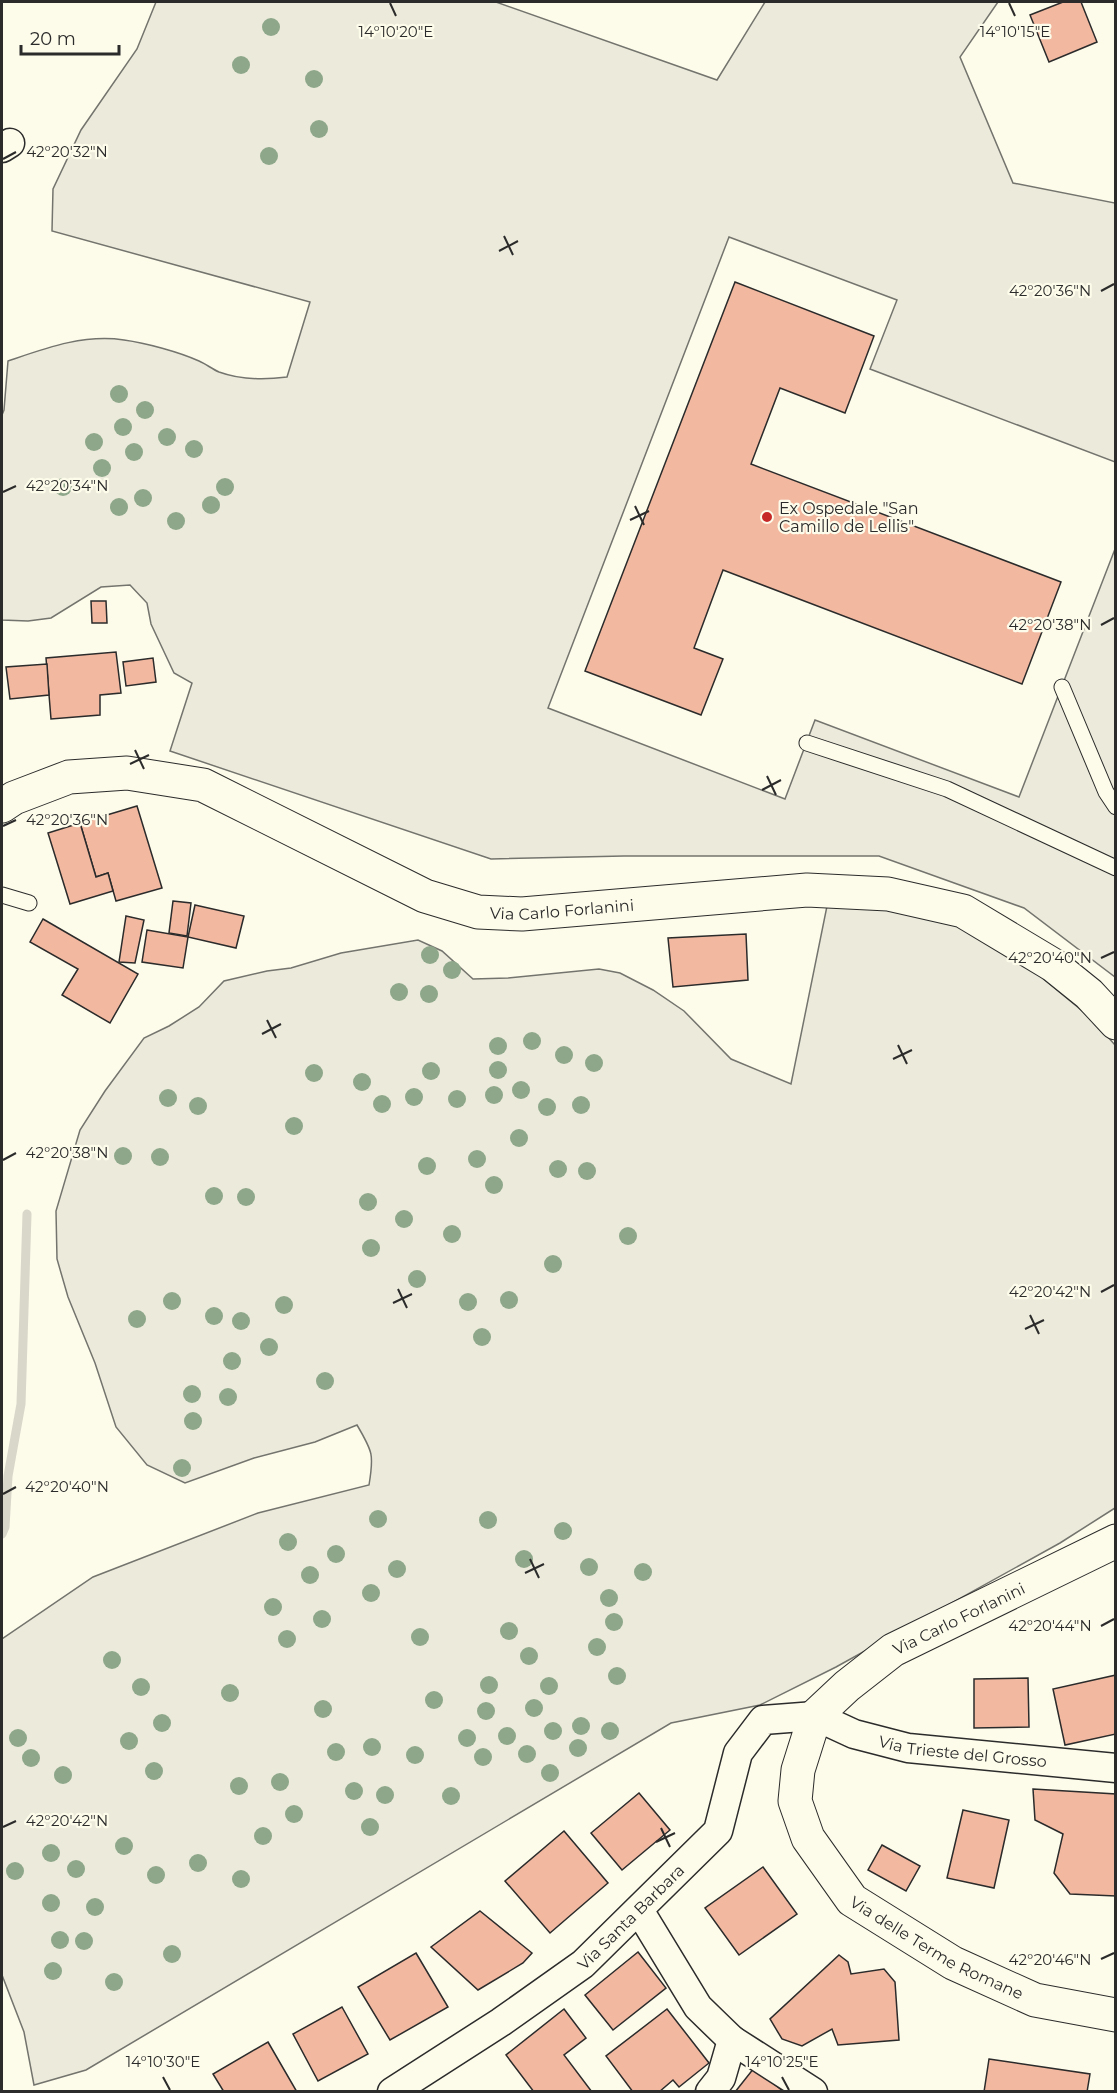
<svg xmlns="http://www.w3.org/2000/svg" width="1117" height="2093" font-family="Montserrat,sans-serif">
<rect width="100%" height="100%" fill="#fdfbea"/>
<g fill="#ecebdb" stroke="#74746e" stroke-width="1.5">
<path d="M156 2H496L717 80 765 2H998L960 57 1013 183 1115 203V462L870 369 897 300 729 237 548 708 785 799 815 720 1019 797 1115 549V977L1024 908 879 856H624L491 859 170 751 192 683 174 673 151 624 147 603 130 585 101 587 51 618 28 621 2 620V415L4 410 8 361C46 348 83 334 124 340 146 343 179 352 199 361 206 364 212 369 219 372 241 380 264 380 287 377L310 302 52 231 53 189 81 130 137 49Z"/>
<path d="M827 906 905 910 972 928 1035 972 1091 1018 1115 1045V1508L1060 1543 836 1667 760 1705 671 1723 86 2070 34 2085 24 2032 2 1975V1639L93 1577 258 1513 369 1485C374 1455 373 1452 357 1425L315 1442 254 1458 185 1483 147 1465 116 1427 95 1363 68 1297 57 1259 56 1211 80 1130 105 1091 144 1038 169 1026 199 1007 224 981 267 971 291 968 341 953 418 940 442 951 473 979 508 978 599 969 620 973 653 990 684 1011 731 1059 791 1084Z"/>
</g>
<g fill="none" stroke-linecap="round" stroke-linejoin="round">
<polyline stroke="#d8d7c9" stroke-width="9" points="2,1534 5,1527 8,1476 21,1404 27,1214"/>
</g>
<g fill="#f2b8a0" stroke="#2b2b2b" stroke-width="1.5">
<polygon points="1063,2 1081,2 1097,42 1049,62 1030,15"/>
<polygon points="735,282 874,336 845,413 780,388 751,464 1061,582 1022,684 723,570 694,648 723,659 701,715 585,671"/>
<polygon points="91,601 106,601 107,623 92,623"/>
<polygon points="116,652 121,693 100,695 100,715 51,719 46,658"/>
<polygon points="153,658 156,682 126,686 123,662"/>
<polygon points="47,664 49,695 10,699 6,667"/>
<polygon points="137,806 162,888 116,901 108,873 96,877 80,823"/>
<polygon points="80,823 96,877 108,873 113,891 70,904 48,833"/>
<polygon points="173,901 191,903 187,936 169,933"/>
<polygon points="195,905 244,916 236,948 188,937"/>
<polygon points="126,916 144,920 135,963 119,962"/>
<polygon points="43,919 138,974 110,1023 62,995 78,969 30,942"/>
<polygon points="147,930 188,937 183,968 142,962"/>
<polygon points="746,934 748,980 673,987 668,938"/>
<polygon points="1116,1675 1116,1734 1065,1745 1053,1689"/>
<polygon points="1028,1678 1029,1727 974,1728 974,1679"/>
<polygon points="1033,1789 1116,1794 1116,1896 1070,1894 1054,1873 1063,1834 1035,1820"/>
<polygon points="639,1793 670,1830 622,1870 591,1833"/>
<polygon points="963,1810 1009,1820 994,1888 947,1878"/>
<polygon points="564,1831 608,1883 550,1933 505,1881"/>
<polygon points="882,1845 920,1866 906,1891 868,1870"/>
<polygon points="763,1867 797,1914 739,1955 705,1908"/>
<polygon points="480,1911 532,1953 523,1963 478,1990 431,1947"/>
<polygon points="638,1952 666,1988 613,2030 585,1995"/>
<polygon points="416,1953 448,2007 390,2040 358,1987"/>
<polygon points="839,1955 848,1962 851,1974 884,1969 895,1982 899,2040 838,2045 832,2029 802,2046 782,2039 770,2019"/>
<polygon points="342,2007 368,2054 318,2081 293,2034"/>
<polygon points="564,2009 586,2038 564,2055 592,2092 534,2092 506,2055"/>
<polygon points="667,2009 709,2063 679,2087 673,2080 659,2092 633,2092 606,2056"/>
<polygon points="268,2042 297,2092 224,2092 213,2074"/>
<polygon points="989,2059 1090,2074 1087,2092 984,2092"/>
<polygon points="754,2068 784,2092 735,2092"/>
</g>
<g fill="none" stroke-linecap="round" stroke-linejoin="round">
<g stroke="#2b2b2b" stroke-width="17">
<g id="service">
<polyline points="1062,687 1106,792 1116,807"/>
<polyline points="807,743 947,789 1116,868"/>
<polyline points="2,895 29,903"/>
</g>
</g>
<g stroke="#2b2b2b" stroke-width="31">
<g id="minor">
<polyline points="2,148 10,143"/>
<polyline points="639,1910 698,2007 732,2040 813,2092"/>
<path id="s1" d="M392 2092 501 2022 583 1964 718 1831 738 1753 763 1720 815 1716 854 1734 908 1748 1116 1768"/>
<polyline points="710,2092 721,2078 732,2040"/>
</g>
</g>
<g stroke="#2b2b2b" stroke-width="35">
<g id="primary">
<path id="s2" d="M2 806 14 798 69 777 127 773 203 785 425 896 478 912 522 914 807 890 888 894 963 911 1053 965 1089 994 1116 1023"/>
<path id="s3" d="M1116 1541 893 1650 847 1686 815 1716 798 1770 795 1801 808 1838 852 1900 953 1963 1035 2000 1116 2015"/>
</g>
</g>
<use href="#service" stroke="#fdfbea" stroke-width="15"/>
<use href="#minor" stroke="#fdfbea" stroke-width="28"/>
<use href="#primary" stroke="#fdfbea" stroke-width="33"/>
</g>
<g fill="#8ea78a">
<circle cx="271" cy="27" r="9"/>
<circle cx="241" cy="65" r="9"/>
<circle cx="314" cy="79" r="9"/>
<circle cx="319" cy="129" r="9"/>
<circle cx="269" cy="156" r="9"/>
<circle cx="119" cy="394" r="9"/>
<circle cx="145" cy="410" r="9"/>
<circle cx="123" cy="427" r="9"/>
<circle cx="167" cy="437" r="9"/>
<circle cx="94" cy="442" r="9"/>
<circle cx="194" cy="449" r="9"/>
<circle cx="134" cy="452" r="9"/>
<circle cx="102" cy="468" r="9"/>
<circle cx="63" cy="487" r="9"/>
<circle cx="225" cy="487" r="9"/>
<circle cx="143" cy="498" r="9"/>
<circle cx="211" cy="505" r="9"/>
<circle cx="119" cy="507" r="9"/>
<circle cx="176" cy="521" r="9"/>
<circle cx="430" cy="955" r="9"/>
<circle cx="452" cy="970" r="9"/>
<circle cx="399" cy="992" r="9"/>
<circle cx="429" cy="994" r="9"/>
<circle cx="532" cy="1041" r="9"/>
<circle cx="498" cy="1046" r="9"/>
<circle cx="564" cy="1055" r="9"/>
<circle cx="594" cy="1063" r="9"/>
<circle cx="498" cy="1070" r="9"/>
<circle cx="431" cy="1071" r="9"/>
<circle cx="314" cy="1073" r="9"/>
<circle cx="362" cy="1082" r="9"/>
<circle cx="521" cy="1090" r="9"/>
<circle cx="494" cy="1095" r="9"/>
<circle cx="414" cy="1097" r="9"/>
<circle cx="168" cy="1098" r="9"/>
<circle cx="457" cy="1099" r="9"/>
<circle cx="382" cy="1104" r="9"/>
<circle cx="581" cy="1105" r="9"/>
<circle cx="198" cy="1106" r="9"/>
<circle cx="547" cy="1107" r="9"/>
<circle cx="294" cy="1126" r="9"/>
<circle cx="519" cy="1138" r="9"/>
<circle cx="123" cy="1156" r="9"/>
<circle cx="160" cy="1157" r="9"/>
<circle cx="477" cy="1159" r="9"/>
<circle cx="427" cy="1166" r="9"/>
<circle cx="558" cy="1169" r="9"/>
<circle cx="587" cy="1171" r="9"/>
<circle cx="494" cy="1185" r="9"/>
<circle cx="214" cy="1196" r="9"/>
<circle cx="246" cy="1197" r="9"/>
<circle cx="368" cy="1202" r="9"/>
<circle cx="404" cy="1219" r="9"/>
<circle cx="452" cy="1234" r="9"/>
<circle cx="628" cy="1236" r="9"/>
<circle cx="371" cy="1248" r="9"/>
<circle cx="553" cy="1264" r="9"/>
<circle cx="417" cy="1279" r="9"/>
<circle cx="509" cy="1300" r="9"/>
<circle cx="172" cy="1301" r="9"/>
<circle cx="468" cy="1302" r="9"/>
<circle cx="284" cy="1305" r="9"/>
<circle cx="214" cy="1316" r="9"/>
<circle cx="137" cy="1319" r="9"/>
<circle cx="241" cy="1321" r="9"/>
<circle cx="482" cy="1337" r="9"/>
<circle cx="269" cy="1347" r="9"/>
<circle cx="232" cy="1361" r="9"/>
<circle cx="325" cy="1381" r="9"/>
<circle cx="192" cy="1394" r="9"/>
<circle cx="228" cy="1397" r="9"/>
<circle cx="193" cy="1421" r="9"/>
<circle cx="182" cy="1468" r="9"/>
<circle cx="378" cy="1519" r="9"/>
<circle cx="488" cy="1520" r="9"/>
<circle cx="563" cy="1531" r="9"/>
<circle cx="288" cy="1542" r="9"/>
<circle cx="336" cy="1554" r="9"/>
<circle cx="524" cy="1559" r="9"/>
<circle cx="589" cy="1567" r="9"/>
<circle cx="397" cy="1569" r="9"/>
<circle cx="643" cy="1572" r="9"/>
<circle cx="310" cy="1575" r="9"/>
<circle cx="371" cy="1593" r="9"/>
<circle cx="609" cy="1598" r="9"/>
<circle cx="273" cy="1607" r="9"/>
<circle cx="322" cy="1619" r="9"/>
<circle cx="614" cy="1622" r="9"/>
<circle cx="509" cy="1631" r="9"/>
<circle cx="420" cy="1637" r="9"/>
<circle cx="287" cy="1639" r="9"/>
<circle cx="597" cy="1647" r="9"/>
<circle cx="529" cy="1656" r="9"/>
<circle cx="112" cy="1660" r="9"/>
<circle cx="617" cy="1676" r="9"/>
<circle cx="489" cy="1685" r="9"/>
<circle cx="549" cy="1686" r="9"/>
<circle cx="141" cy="1687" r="9"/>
<circle cx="230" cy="1693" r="9"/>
<circle cx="434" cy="1700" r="9"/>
<circle cx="534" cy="1708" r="9"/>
<circle cx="323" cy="1709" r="9"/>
<circle cx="486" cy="1711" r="9"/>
<circle cx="162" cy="1723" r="9"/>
<circle cx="581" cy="1726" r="9"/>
<circle cx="553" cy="1731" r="9"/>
<circle cx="610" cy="1731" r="9"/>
<circle cx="507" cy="1736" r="9"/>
<circle cx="18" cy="1738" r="9"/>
<circle cx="467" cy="1738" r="9"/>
<circle cx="129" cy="1741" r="9"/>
<circle cx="372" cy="1747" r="9"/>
<circle cx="578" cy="1748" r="9"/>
<circle cx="336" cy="1752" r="9"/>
<circle cx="527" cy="1754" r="9"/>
<circle cx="415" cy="1755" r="9"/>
<circle cx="483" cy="1757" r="9"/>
<circle cx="31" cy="1758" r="9"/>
<circle cx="154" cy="1771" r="9"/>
<circle cx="550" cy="1773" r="9"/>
<circle cx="63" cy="1775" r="9"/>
<circle cx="280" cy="1782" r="9"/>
<circle cx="239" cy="1786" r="9"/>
<circle cx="354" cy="1791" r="9"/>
<circle cx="385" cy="1795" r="9"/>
<circle cx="451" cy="1796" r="9"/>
<circle cx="294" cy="1814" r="9"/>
<circle cx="370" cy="1827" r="9"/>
<circle cx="263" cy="1836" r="9"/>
<circle cx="124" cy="1846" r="9"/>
<circle cx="51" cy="1853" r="9"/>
<circle cx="198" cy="1863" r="9"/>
<circle cx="76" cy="1869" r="9"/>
<circle cx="15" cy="1871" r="9"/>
<circle cx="156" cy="1875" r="9"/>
<circle cx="241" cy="1879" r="9"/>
<circle cx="51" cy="1903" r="9"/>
<circle cx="95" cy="1907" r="9"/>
<circle cx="60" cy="1940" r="9"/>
<circle cx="84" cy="1941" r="9"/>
<circle cx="172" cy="1954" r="9"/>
<circle cx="53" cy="1971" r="9"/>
<circle cx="114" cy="1982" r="9"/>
</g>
<path fill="none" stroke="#2b2b2b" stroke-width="2" d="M390 3 396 16M1009 3 1015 16M3 159 16 152M504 236 513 255M499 251 518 241M1101 291 1114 284M3 492 16 486M635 506 644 525M630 520 649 511M1101 625 1114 618M135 750 144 769M130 764 149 755M767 776 776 795M762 790 781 780M3 826 16 820M1101 958 1114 952M267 1020 276 1038M262 1034 281 1024M898 1045 907 1064M893 1059 912 1050M3 1160 16 1153M398 1289 407 1308M1101 1292 1114 1285M393 1303 412 1294M1030 1315 1039 1334M1025 1329 1044 1320M3 1494 16 1487M530 1559 539 1578M525 1573 544 1564M1101 1626 1114 1619M3 1827 16 1821M661 1828 670 1847M656 1842 675 1833M1101 1959 1114 1953M163 2077 170 2090M782 2077 789 2090"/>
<circle fill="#c62828" stroke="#fdfbea" stroke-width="2" cx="767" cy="517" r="6"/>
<g text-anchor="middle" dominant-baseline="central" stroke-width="4.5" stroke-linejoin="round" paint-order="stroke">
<g font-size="16" fill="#2b2b2b" stroke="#fdfbea" text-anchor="start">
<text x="779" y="508">Ex Ospedale "San<tspan x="779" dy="18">Camillo de Lellis"</tspan></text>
</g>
<g font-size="16" fill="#2b2b2b" stroke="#fdfbea">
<text stroke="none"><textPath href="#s2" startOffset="596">Via Carlo Forlanini</textPath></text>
<text transform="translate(959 1619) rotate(-26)">Via Carlo Forlanini</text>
<text stroke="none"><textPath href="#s1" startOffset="747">Via Trieste del Grosso</textPath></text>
<text stroke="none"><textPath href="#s1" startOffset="297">Via Santa Barbara</textPath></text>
<text stroke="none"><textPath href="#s3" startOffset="651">Via delle Terme Romane</textPath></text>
</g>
</g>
<g font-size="15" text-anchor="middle" fill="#2b2b2b" stroke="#fdfbea" stroke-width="4.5" stroke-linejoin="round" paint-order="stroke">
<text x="1015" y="37">14°10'15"E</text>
<text x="396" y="37">14°10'20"E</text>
<text x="67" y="157">42°20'32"N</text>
<text x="1050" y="296">42°20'36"N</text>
<text x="67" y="491">42°20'34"N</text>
<text x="1050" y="630">42°20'38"N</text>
<text x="67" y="825">42°20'36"N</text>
<text x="1050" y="963">42°20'40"N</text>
<text x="67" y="1158">42°20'38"N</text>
<text x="1050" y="1297">42°20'42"N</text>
<text x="67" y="1492">42°20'40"N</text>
<text x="1050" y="1631">42°20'44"N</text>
<text x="67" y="1826">42°20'42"N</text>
<text x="1050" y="1965">42°20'46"N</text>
<text x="163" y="2067">14°10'30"E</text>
<text x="782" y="2067">14°10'25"E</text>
</g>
<rect width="1117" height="2093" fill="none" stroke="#2b2b2b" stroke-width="6"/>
<path d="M21 45v9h98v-9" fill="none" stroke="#2b2b2b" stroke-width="3"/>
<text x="30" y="45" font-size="18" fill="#2b2b2b" stroke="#fdfbea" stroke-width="4.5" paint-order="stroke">20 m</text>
</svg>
